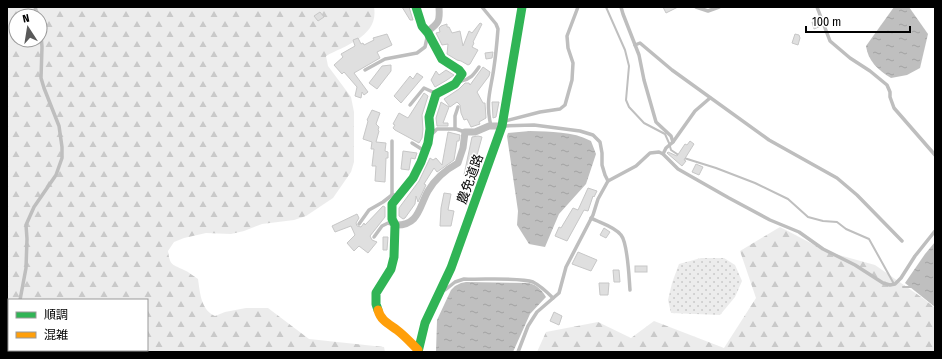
<svg xmlns="http://www.w3.org/2000/svg" width="942" height="359" font-family="'Fira Sans Condensed','Noto Sans JP',sans-serif">
<defs>
<pattern id="forest-firs" width="22" height="20" patternUnits="userSpaceOnUse"><rect width="22" height="20" fill="#ececec"/><path d="M5 1l3.5 6h-7zM16 11l3.5 6h-7z" fill="#c9c9c9"/></pattern>
<pattern id="park-dots" width="8" height="8" patternUnits="userSpaceOnUse"><rect width="8" height="8" fill="#ececec"/><path d="M2 2h.1M6 6h.1" fill="none" stroke="#c9c9c9" stroke-width="1.8" stroke-linecap="round"/></pattern>
<pattern id="water-ripples" width="26" height="14" patternUnits="userSpaceOnUse"><rect width="26" height="14" fill="#bfbfbf"/><path d="M2 4q2-2 4 0t4 0M15 11q2-2 4 0t4 0" fill="none" stroke="#a2a2a2"/></pattern>
</defs>
<rect width="100%" height="100%" fill="#fff"/>
<g fill="url(#forest-firs)" fill-rule="evenodd">
<path d="M7 7H374C379 36 346 45 326 56L328 66 351 97 354 112V162L351 172 333 198 306 216 294 220 262 224 244 231 231 234 206 233 184 238 174 242 168 251C170 266 172 264 184 270 189 272 193 276 198 279 200 293 201 310 215 316L225 312 246 308H268L309 339 384 347 385 352H7ZM16 16H40V40H16ZM9 300H147V350H9Z"/>
<polygon points="780,227 828,252 875,265 924,299 935,308 935,352 537,352 546,332 598,322 631,338 654,321 724,348 756,298 740,251"/>
</g>
<polygon fill="url(#park-dots)" points="701,258 724,258 735,265 742,281 735,297 720,315 671,313 668,300 672,283 679,264"/>
<g fill="url(#water-ripples)">
<path d="M894 7H909L928 34 920 68 907 75 891 78C878 70 868 61 866 46Z"/>
<path d="M530 131C551 132 572 131 591 141L596 154 586 184 559 214 545 247 529 244 517 225 518 211 507 136 508 133Z"/>
<polygon points="935,242 935,307 905,283 925,254"/>
<path d="M466 282 529 283C537 285 542 290 546 297L530 314 513 352H436L437 320 451 290 455 286 461 283Z"/>
</g>
<g fill="none" stroke-linecap="round" stroke-linejoin="round">
<g stroke="#bfbfbf" stroke-width="2">
<polyline points="606,7 625,50 629,66 626,100 629,107 644,123 665,134 669,143 671,150 680,156"/>
<polyline points="684,158 716,168 755,183 788,199 808,217 823,221 837,222 846,229 869,239 894,284"/>
<polyline points="903,287 912,287"/>
</g>
</g>
<g fill="#dfdfdf" stroke="#c7c7c7">
<polygon points="402,7 409,7 413,20 410,20"/>
<polygon points="663,7 678,7 666,13"/>
<polygon points="320,12 324,17 318,21 314,16"/>
<polygon points="819,20 821,26 814,29 812,22"/>
<polygon points="480,23 482,24 473,42 474,43 472,47 478,50 470,64 468,65 461,61 457,60 447,54 448,44 442,45 436,33 440,32 439,28 441,26 447,24 447,27 449,27 452,33 460,31 463,46 469,31 472,33"/>
<polygon points="387,34 392,45 377,52 380,58 354,73 368,92 364,95 362,92 361,98 355,96 357,87 344,72 342,74 334,65 343,57 341,54 355,46 353,40 358,38 361,44 363,43 364,45 374,40 373,38"/>
<polygon points="795,34 799,35 800,38 798,45 792,43"/>
<polygon points="493,52 492,58 486,59 485,53"/>
<polygon points="391,65 391,71 377,89 369,83 382,66"/>
<polygon points="483,67 490,72 489,76 477,92 483,103 485,103 486,118 479,122 480,124 471,127 467,119 464,120 461,113 460,105 457,102 450,107 444,99 459,89 465,83 469,83 470,85"/>
<polygon points="446,70 454,75 447,80 435,87 431,80 436,71 439,75"/>
<polygon points="417,73 423,77 401,103 394,96 410,76 413,79"/>
<polygon points="424,93 428,96 422,115 423,129 422,138 419,143 395,130 393,128 395,125 393,124 399,113 408,118"/>
<polygon points="441,102 449,107 443,123 448,123 448,126 437,126 436,118"/>
<polygon points="492,102 499,102 496,117 493,118"/>
<polygon points="372,110 380,113 376,124 379,127 378,130 379,131 376,142 386,143 385,151 388,152 388,158 386,158 385,182 375,181 376,166 372,166 374,149 371,149 372,142 363,139 368,121 367,120"/>
<polygon points="448,132 460,135 459,141 457,141 454,160 437,172 434,168 424,184 426,185 418,202 416,196 415,204 405,218 403,219 399,216 399,208 419,181 430,158 433,160 436,158 442,165"/>
<polygon points="478,136 482,137 471,177 464,175 472,137"/>
<polygon points="690,141 694,144 684,160 686,161 682,166 667,153 668,152 677,156 685,144 687,145"/>
<polygon points="403,151 417,153 415,159 411,158 409,170 401,169"/>
<polygon points="696,164 703,167 699,175 692,172"/>
<polygon points="588,188 597,191 594,197 593,196 588,211 584,210 567,241 555,236 559,227 561,228 573,208 578,210"/>
<polygon points="444,193 451,194 448,210 454,211 451,226 440,226 441,208"/>
<polygon points="383,206 385,207 385,217 370,236 372,240 377,242 368,253 359,246 354,251 347,243 355,235 351,226 335,232 332,226 357,214 359,218 356,223 357,226 361,227 364,223 365,225"/>
<polygon points="604,228 610,232 606,238 600,235"/>
<polygon points="383,237 388,237 387,250 383,250"/>
<polygon points="578,252 597,260 591,271 572,264"/>
<rect x="635" y="266" width="12" height="6"/>
<polygon points="613,270 619,270 620,282 614,282"/>
<polygon points="599,283 609,283 608,295 600,295"/>
<polygon points="554,312 562,316 559,325 550,321"/>
</g>
<g fill="none" stroke-linecap="round" stroke-linejoin="round">
<g stroke="#bebebe" stroke-width="3.5">
<polyline points="35,7 38,16"/>
<path d="M482 7 496 24 498 29C497 42 496 54 494 67 491 90 485 101 491 126"/>
<polyline points="621,7 623,14 639,55 644,80 656,122 671,136 673,142 666,148 663,154"/>
<polyline points="696,7 708,11 719,7"/>
<polyline points="817,7 830,41 850,58 870,71 887,85 890,92 890,97 894,108 935,155"/>
<polyline points="635,45 640,43 672,70 769,140 837,178 857,195 902,241"/>
<polyline points="365,70 385,59 417,53 425,47 427,38"/>
<path d="M461 81C471 79 474 74 479 67"/>
<polyline points="410,105 424,88 435,93"/>
<polyline points="505,121 540,112 560,109 565,105 572,80 573,63 568,48 567,36 578,7"/>
<polyline points="503,126 534,125 580,131 593,135 600,142 602,153 602,165 605,175 608,181 598,199 593,215 566,267 559,293 537,312 528,326 518,352"/>
<polyline points="455,129 455,116 458,107"/>
<polyline points="433,133 437,129 456,129 465,132"/>
<polyline points="392,141 392,195 395,195"/>
<polyline points="673,142 695,111 710,98"/>
<polyline points="412,143 423,150"/>
<polyline points="608,181 636,166 650,153 659,152 663,154 678,169 729,198 770,220 799,232 823,249 855,265 883,283 890,285 895,284 901,278 915,256 935,231"/>
<path d="M591 218C600 223 614 226 621 235 628 243 629 278 630 290"/>
<polyline points="359,224 369,210 383,202 392,195"/>
<polyline points="374,237 382,226 388,223 391,224"/>
<path d="M445 290 455 282 464 279C480 280 520 277 533 282 541 286 547 292 553 298"/>
<polyline points="20,300 26,268 27,239 26,225 34,207 56,175 62,158 62,147 59,126 44,88 41,78 42,47 40,22"/>
<polyline points="7,326 9,324"/>
</g>
<g stroke="#bebebe" stroke-width="7">
<path d="M428 33V31C439 23 440 21 439 7"/>
<path d="M395 225C419 226 419 207 428 191 435 179 447 169 458 163L463 148 465 132H475L489 126H502"/>
</g>
<g stroke="#30b455" stroke-width="9">
<polyline points="378,310 376,304 376,293 391,269 394,257 395,225 392,219 392,204 413,178 421,162 428,143 430,129 429,117 436,94 455,84 462,74 459,70 442,59 428,33 422,26 416,7"/>
<polyline points="418,352 425,323 451,268 502,126 522,7"/>
</g>
<path stroke="#ff9f0a" stroke-width="9" d="M378 310C381 321 389 324 397 330 405 336 411 343 418 350"/>
</g>
<g text-anchor="middle" dominant-baseline="central" stroke-width="3" stroke-linejoin="round" paint-order="stroke">
<g font-size="13" fill="#000" stroke="#fff">
<text transform="translate(470 179) rotate(-70)">農免道路</text>
</g>
</g>
<rect width="942" height="359" fill="none" stroke="#000000" stroke-width="16"/>
<rect x="8" y="299" width="140" height="52" fill="#ffffff" stroke="#999999"/>
<rect x="16" y="312" width="20" height="6" fill="#30b455" stroke="#999999"/>
<text x="44" y="319" font-size="12" fill="#000000">順調</text>
<rect x="16" y="332" width="20" height="6" fill="#ff9f0a" stroke="#999999"/>
<text x="44" y="339" font-size="12" fill="#000000">混雑</text>
<g transform="translate(28 28) rotate(348)"><circle r="19" fill="#ffffff" stroke="#999999"/>
<path d="M0-3L7 15L0 10L-7 15Z" fill="#595959"/>
<text y="-6" font-size="11" font-weight="bold" text-anchor="middle" fill="#000000">N</text>
</g>
<path d="M806 26v6h104v-6" fill="none" stroke="#000000" stroke-width="2"/>
<text x="812" y="26" font-size="12" fill="#000000" stroke="#ffffff" stroke-width="3" paint-order="stroke">100 m</text>
</svg>
